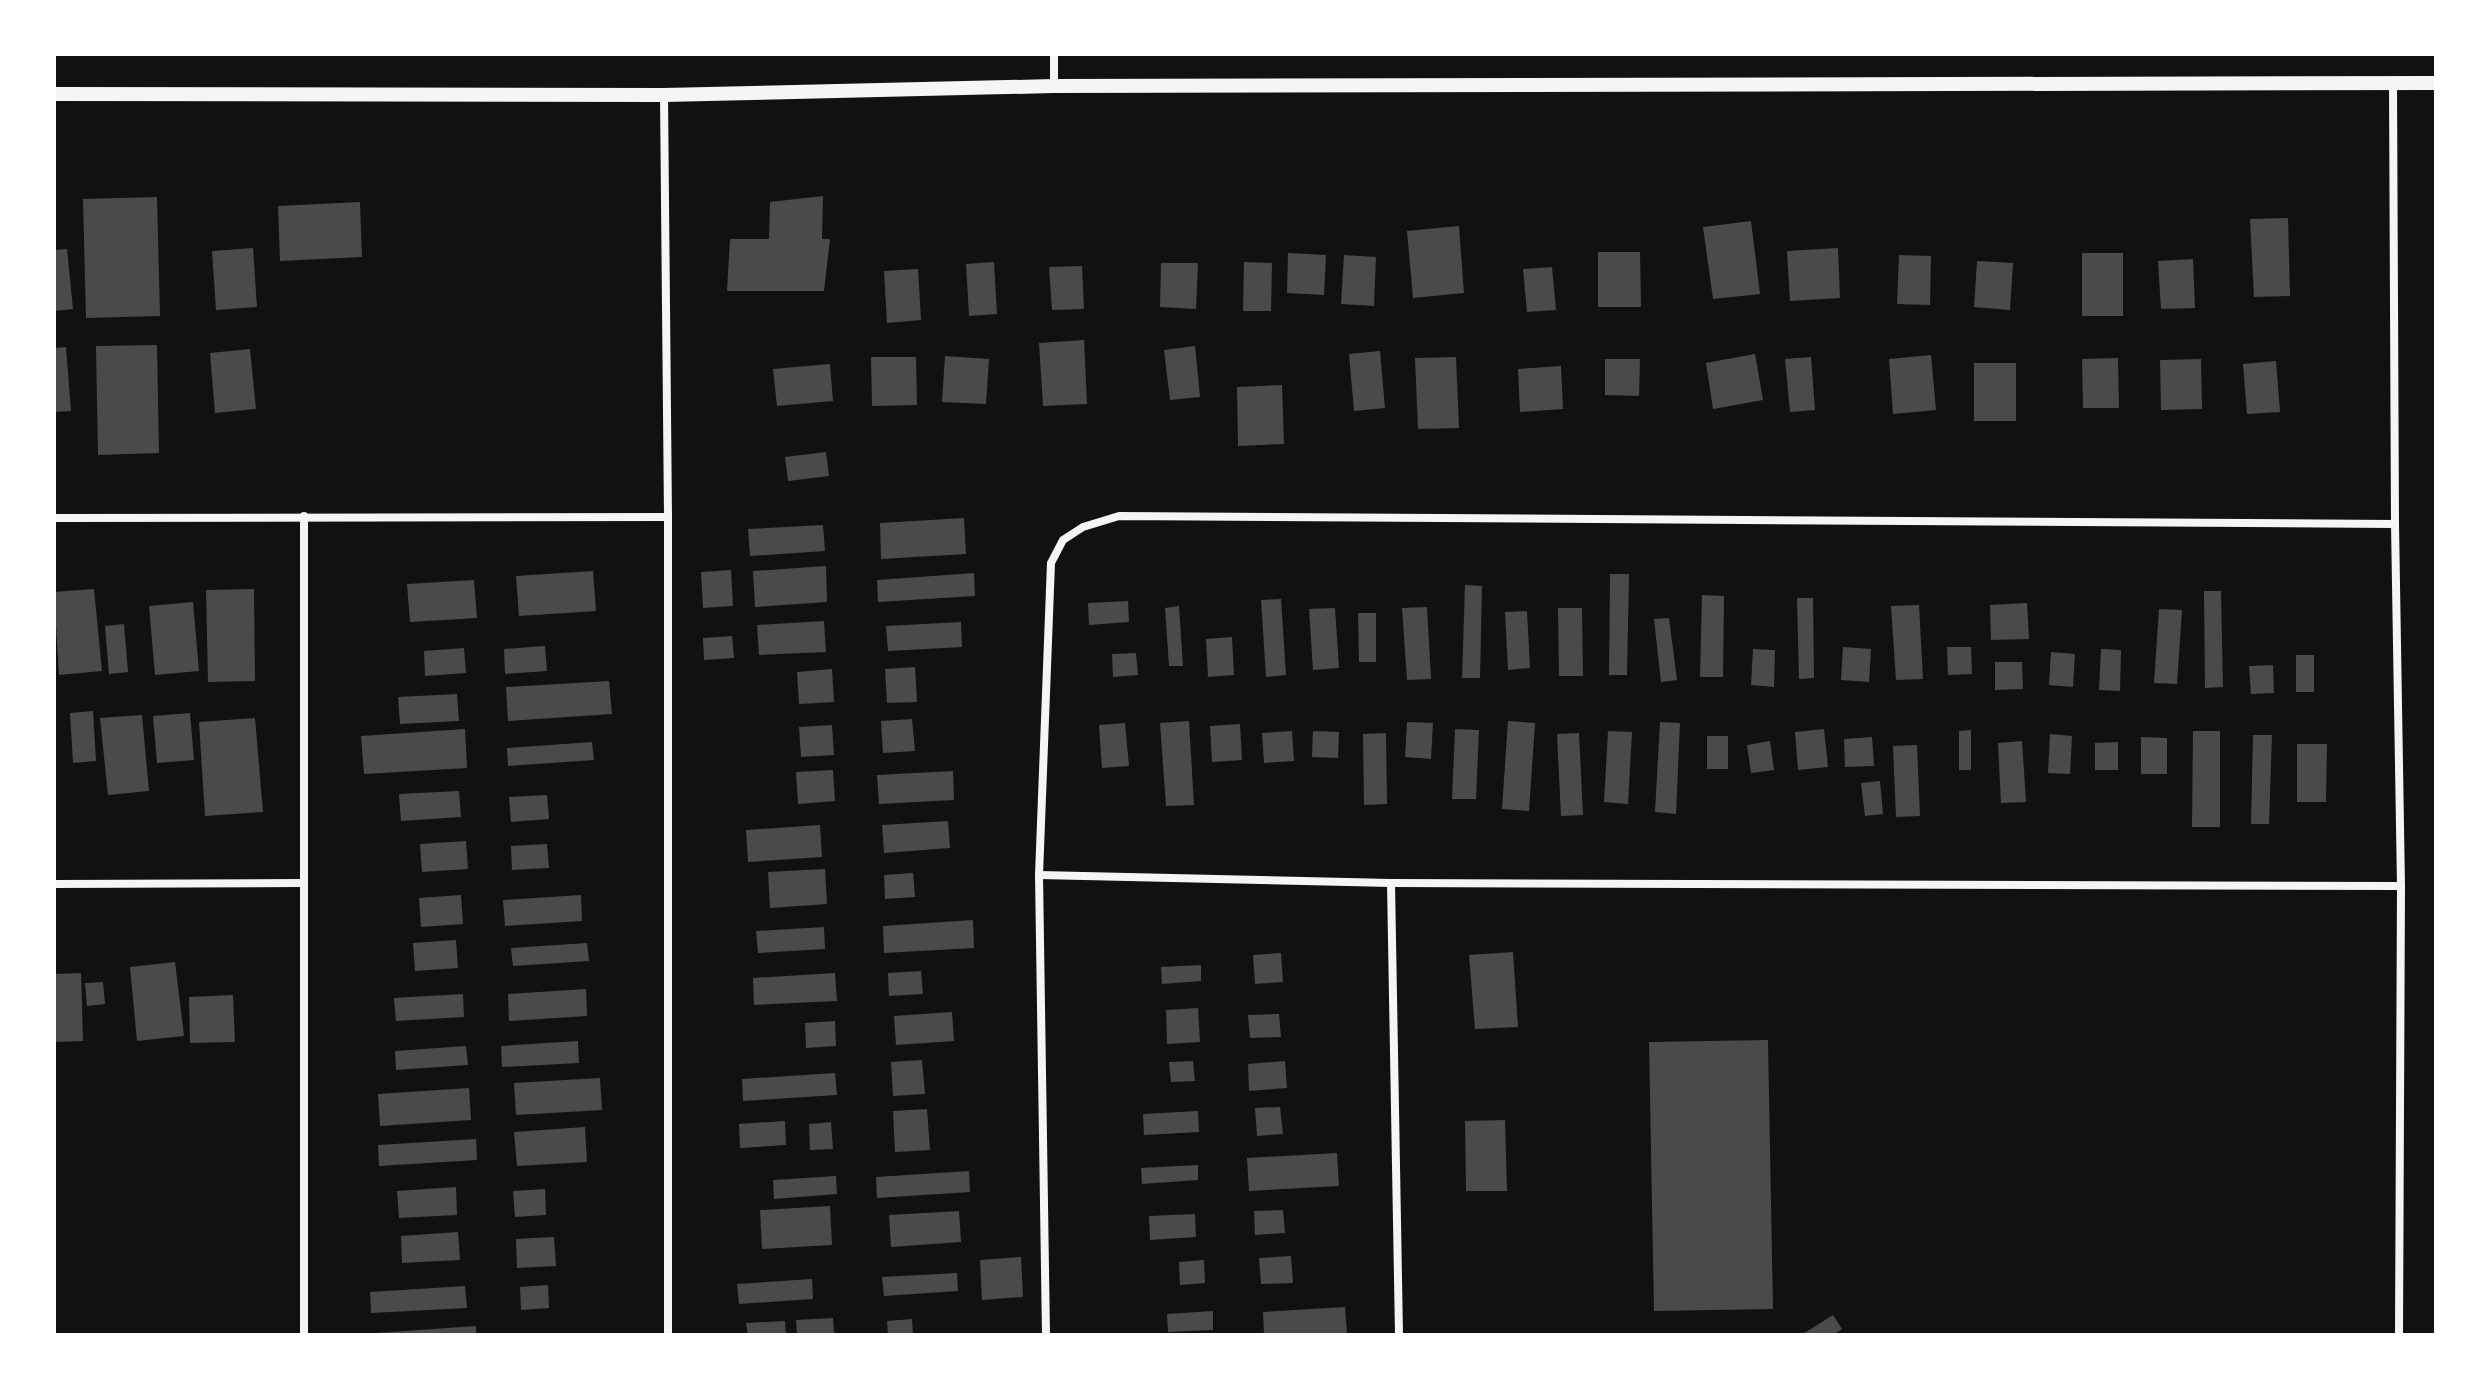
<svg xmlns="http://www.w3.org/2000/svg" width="2490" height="1389" font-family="Overpass,sans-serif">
<rect width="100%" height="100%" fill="#111"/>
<g fill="#4a4a4a">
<polygon points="823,196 822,239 830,239 824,291 727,291 730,239 769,239 770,202"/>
<polygon points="157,197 160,316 86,318 83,199"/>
<polygon points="360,202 362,257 280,261 278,206"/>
<polygon points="2288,218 2290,296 2254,297 2250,219"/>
<polygon points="1751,221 1760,294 1713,299 1703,227"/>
<polygon points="1459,226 1464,293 1413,298 1407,231"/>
<polygon points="253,248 257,307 216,310 212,251"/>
<polygon points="1838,248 1840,298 1790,301 1787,251"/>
<polygon points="67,249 73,309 54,311 54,250"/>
<polygon points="1598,252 1640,252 1641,307 1598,307"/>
<polygon points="1288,253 1326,255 1324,295 1287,293"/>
<rect x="2082" y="253" width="41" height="63"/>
<polygon points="1344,255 1376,257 1374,306 1341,304"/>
<polygon points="1899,255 1931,256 1930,305 1897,304"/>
<polygon points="2193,259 2195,308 2161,309 2158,261"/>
<polygon points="1977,261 2013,263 2010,310 1974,307"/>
<polygon points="994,262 997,314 969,316 966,264"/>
<polygon points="1244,262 1272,263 1271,311 1243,311"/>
<polygon points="1161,263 1198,263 1196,309 1160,307"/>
<polygon points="1082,266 1084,309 1052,310 1049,267"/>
<polygon points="1552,267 1556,310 1527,312 1523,269"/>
<polygon points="918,269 921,320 887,323 884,271"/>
<polygon points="1084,340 1087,404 1043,406 1039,343"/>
<polygon points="157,345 159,453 98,455 96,346"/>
<polygon points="1195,346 1200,397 1170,400 1164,350"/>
<polygon points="66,347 71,411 54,412 54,348"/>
<polygon points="250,349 256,409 215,413 210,353"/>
<polygon points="1380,351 1385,408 1354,411 1349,354"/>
<polygon points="1755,354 1763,400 1713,409 1706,363"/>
<polygon points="1931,355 1936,410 1893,414 1889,359"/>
<polygon points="945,356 989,359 986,404 942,402"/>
<polygon points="871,357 916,357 917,405 872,406"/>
<polygon points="1456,357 1459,428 1418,429 1415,358"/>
<polygon points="1811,357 1815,410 1790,412 1785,359"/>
<polygon points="2118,358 2119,408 2083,408 2082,359"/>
<polygon points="1605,359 1640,359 1639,396 1605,395"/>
<polygon points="2201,359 2202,409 2161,410 2160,360"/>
<polygon points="2276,361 2280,412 2247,414 2243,364"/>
<rect x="1974" y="363" width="42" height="58"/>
<polygon points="830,364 833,401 777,406 773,369"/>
<polygon points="1561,366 1563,409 1520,412 1518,369"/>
<polygon points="1282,385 1284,444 1238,446 1237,387"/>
<polygon points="826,452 829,476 788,481 785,457"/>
<polygon points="964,518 966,554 881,559 880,523"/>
<polygon points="823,525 825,551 750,556 748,529"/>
<polygon points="826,566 827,602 755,607 753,571"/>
<polygon points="731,570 733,606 703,608 701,572"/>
<polygon points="593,571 596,611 519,616 516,576"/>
<polygon points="974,573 975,596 878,602 877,580"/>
<polygon points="1610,574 1629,574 1627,675 1609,675"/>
<polygon points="474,580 477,618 410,622 407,584"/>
<polygon points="1465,585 1482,586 1480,678 1462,678"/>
<polygon points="94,589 102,671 59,675 54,592"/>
<polygon points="254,589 255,681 208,682 206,590"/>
<polygon points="2204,591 2221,591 2223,687 2205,688"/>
<polygon points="1702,595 1724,596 1723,677 1700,677"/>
<polygon points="1797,598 1813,598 1814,678 1799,679"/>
<polygon points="1281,599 1286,675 1266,677 1261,600"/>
<polygon points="1128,601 1129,622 1089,625 1088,603"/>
<polygon points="193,602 199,671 155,675 149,606"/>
<polygon points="2027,603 2029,639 1991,640 1990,605"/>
<polygon points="1919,605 1923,679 1896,680 1891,606"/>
<polygon points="1179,606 1183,666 1169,666 1165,608"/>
<polygon points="1427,607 1431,679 1407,680 1402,608"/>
<polygon points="1335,608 1339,668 1313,670 1309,609"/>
<polygon points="1558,608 1582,608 1583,676 1559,676"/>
<polygon points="2159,609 2182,610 2177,684 2154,683"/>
<polygon points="1527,611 1530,668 1508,670 1505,612"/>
<polygon points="1358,613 1376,613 1376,662 1359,662"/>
<polygon points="1669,618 1677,680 1661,682 1654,619"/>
<polygon points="824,621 826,652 759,655 757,625"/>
<polygon points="961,622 962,647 888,651 886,626"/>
<polygon points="124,624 128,672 109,674 105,626"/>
<polygon points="732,636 734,658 704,660 703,638"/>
<polygon points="1232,637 1234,675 1208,677 1206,639"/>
<polygon points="545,646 547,671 505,674 504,649"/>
<polygon points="1843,647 1871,649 1869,682 1841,680"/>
<polygon points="1947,647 1971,647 1972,674 1948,675"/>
<polygon points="464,648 466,673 425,676 424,651"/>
<polygon points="1753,649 1775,650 1774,687 1751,685"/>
<polygon points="2101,649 2121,650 2120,691 2099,690"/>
<polygon points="2051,652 2075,654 2073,687 2049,685"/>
<polygon points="1136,653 1138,675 1113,677 1112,654"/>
<rect x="2296" y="655" width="18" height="37"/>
<polygon points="1995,662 2022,662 2023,689 1995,690"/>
<polygon points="2273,665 2274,693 2251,694 2249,666"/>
<polygon points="915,667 917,702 887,703 885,669"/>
<polygon points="832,669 834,702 799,704 797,672"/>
<polygon points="609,681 612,714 508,721 506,687"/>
<polygon points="457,694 459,721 400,724 398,697"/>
<polygon points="93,711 96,761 73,763 70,713"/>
<polygon points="190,713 194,760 157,763 153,716"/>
<polygon points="142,715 149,791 108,795 100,718"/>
<polygon points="255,718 263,812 205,816 199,722"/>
<polygon points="912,719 915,751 883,753 881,721"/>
<polygon points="1189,721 1194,805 1166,806 1160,723"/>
<polygon points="1508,721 1535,723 1529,811 1502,809"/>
<polygon points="1407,722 1433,723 1431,759 1405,757"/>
<polygon points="1660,722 1680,723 1676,814 1655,812"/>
<polygon points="1125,723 1129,766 1102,768 1099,725"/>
<polygon points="1240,724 1242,760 1212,762 1210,726"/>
<polygon points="832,725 834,755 801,757 799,727"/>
<polygon points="465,729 467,768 364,774 361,736"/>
<polygon points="1455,729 1479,730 1476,799 1452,799"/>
<polygon points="1824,729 1828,767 1798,770 1795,732"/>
<polygon points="1971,730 1971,770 1959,770 1959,731"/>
<polygon points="1292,731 1294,761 1264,763 1262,733"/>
<polygon points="1313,731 1339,732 1338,758 1312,757"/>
<polygon points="1608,731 1632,732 1628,804 1604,802"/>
<polygon points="2193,731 2220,731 2220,827 2192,827"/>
<polygon points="1386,733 1387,804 1364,805 1363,734"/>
<polygon points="1579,733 1583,815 1561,816 1557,734"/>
<polygon points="2050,734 2072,736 2070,774 2048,773"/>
<polygon points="2253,735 2272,735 2269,824 2251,824"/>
<rect x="1707" y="736" width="21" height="33"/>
<polygon points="1872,737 1874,766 1845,767 1844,739"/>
<polygon points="2141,737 2167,738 2167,774 2141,774"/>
<polygon points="1770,741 1774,770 1751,773 1747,745"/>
<polygon points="2022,741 2026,802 2001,803 1998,743"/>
<polygon points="592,742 594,760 508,766 507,748"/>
<polygon points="2118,742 2118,770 2095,770 2095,743"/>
<polygon points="2297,744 2327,744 2326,802 2297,802"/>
<polygon points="1917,745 1920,816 1896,817 1893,746"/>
<polygon points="833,770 835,801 798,804 796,772"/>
<polygon points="953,771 954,800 879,804 877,775"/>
<polygon points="1880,781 1883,814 1865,816 1861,783"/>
<polygon points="459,791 461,817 401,821 399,794"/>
<polygon points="547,795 549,819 511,822 509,797"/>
<polygon points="948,821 950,848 884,853 882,825"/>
<polygon points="820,825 822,857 748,862 746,830"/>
<polygon points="466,841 468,869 422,872 420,844"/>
<polygon points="547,844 549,868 512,870 511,846"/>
<polygon points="825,869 827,904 770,908 768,872"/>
<polygon points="913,873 915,897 885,899 884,875"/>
<polygon points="461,895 463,924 421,927 419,898"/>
<polygon points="581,895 582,921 505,926 503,900"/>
<polygon points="973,920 974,948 884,953 883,926"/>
<polygon points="824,927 825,949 758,953 756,931"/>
<polygon points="456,940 458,968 415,971 413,943"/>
<polygon points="587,943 589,961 513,966 511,948"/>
<polygon points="1513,952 1518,1027 1475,1029 1469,955"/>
<polygon points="1281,953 1283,982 1255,984 1253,955"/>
<polygon points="175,962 184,1036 137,1041 130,967"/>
<polygon points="1201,965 1201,981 1162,984 1161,967"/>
<polygon points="921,971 923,994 889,996 888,973"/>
<polygon points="81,973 83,1041 54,1042 54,974"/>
<polygon points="835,973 837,1001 754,1005 753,978"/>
<polygon points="103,982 105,1004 87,1006 85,983"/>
<polygon points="586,989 587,1016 509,1021 508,994"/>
<polygon points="463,994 464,1017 396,1021 394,998"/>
<polygon points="233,995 235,1042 190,1043 189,997"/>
<polygon points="1198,1008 1200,1042 1167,1044 1166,1010"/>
<polygon points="952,1012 954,1041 896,1045 894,1016"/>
<polygon points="1279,1014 1281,1037 1250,1038 1248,1015"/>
<polygon points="835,1021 836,1046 806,1048 805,1023"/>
<polygon points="1768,1040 1773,1309 1654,1311 1649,1042"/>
<polygon points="578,1041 579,1063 502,1067 501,1046"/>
<polygon points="466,1046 468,1065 396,1070 395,1051"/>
<polygon points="922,1060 925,1094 893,1096 891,1062"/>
<polygon points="1193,1061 1195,1081 1171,1082 1169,1062"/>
<polygon points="1285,1061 1287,1088 1249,1091 1248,1064"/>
<polygon points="835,1073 837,1095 743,1101 742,1079"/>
<polygon points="600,1078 602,1110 516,1115 514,1083"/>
<polygon points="469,1088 471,1120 380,1126 378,1094"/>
<polygon points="1280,1107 1283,1134 1257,1136 1255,1108"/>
<polygon points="927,1109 930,1150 895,1152 893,1111"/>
<polygon points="1198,1111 1199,1132 1144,1135 1143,1114"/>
<polygon points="1505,1120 1507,1191 1466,1191 1465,1121"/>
<polygon points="785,1121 786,1145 740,1148 739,1124"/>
<polygon points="831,1122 833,1149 810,1150 809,1124"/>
<polygon points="585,1127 587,1162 517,1166 514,1132"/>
<polygon points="476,1139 477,1160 379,1166 378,1145"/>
<polygon points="1337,1153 1339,1186 1249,1191 1247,1158"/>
<polygon points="1198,1165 1198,1180 1142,1184 1141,1168"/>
<polygon points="969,1171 970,1192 877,1198 876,1177"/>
<polygon points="836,1176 837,1194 774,1199 773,1180"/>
<polygon points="456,1187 457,1215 399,1218 397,1191"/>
<polygon points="545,1189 546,1215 515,1217 513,1191"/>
<polygon points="830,1206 832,1245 762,1249 760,1210"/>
<polygon points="1283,1210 1285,1233 1255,1235 1254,1211"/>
<polygon points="959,1211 961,1242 891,1247 889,1215"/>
<polygon points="1195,1214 1196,1237 1150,1240 1149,1216"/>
<polygon points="458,1232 460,1260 402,1263 401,1236"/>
<polygon points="554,1237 556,1266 517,1268 516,1239"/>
<polygon points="1291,1256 1293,1283 1261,1284 1259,1258"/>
<polygon points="1021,1257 1023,1297 982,1300 980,1260"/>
<polygon points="1204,1260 1205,1283 1180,1285 1179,1262"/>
<polygon points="957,1273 958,1291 884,1296 882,1277"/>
<polygon points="812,1279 813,1299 739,1304 737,1284"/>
<polygon points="548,1285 549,1308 521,1310 520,1287"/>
<polygon points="465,1286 467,1308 371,1313 370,1292"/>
<polygon points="1345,1307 1347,1334 1264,1335 1263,1312"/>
<polygon points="1213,1311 1213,1330 1168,1332 1167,1314"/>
<polygon points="1833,1315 1842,1329 1833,1335 1801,1335"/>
<polygon points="833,1318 834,1335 797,1335 796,1320"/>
<polygon points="912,1319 913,1335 888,1335 887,1321"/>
<polygon points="785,1321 786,1335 748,1335 746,1323"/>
<polygon points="476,1326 476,1335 376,1335 376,1333"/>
</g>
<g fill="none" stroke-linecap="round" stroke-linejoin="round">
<g stroke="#f5f5f5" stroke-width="8">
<polyline points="2393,83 2395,524 2401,886 2399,1335"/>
<polyline points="1054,86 1054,54"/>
<polyline points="664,95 668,517 668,1335"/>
<polyline points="304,516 304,1335"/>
<polyline points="54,518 668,517"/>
<polyline points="1039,875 1391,883 2401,886"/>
<polyline points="1391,883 1399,1335"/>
<polyline points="54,884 303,883"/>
<polyline points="1046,1335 1039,875 1051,563 1063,540 1083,527 1119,516 2395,524"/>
</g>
<polyline stroke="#f5f5f5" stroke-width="14" points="54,94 664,95 1054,86 2436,83"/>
</g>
<rect width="2490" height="1389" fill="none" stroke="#ffffff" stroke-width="112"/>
</svg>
